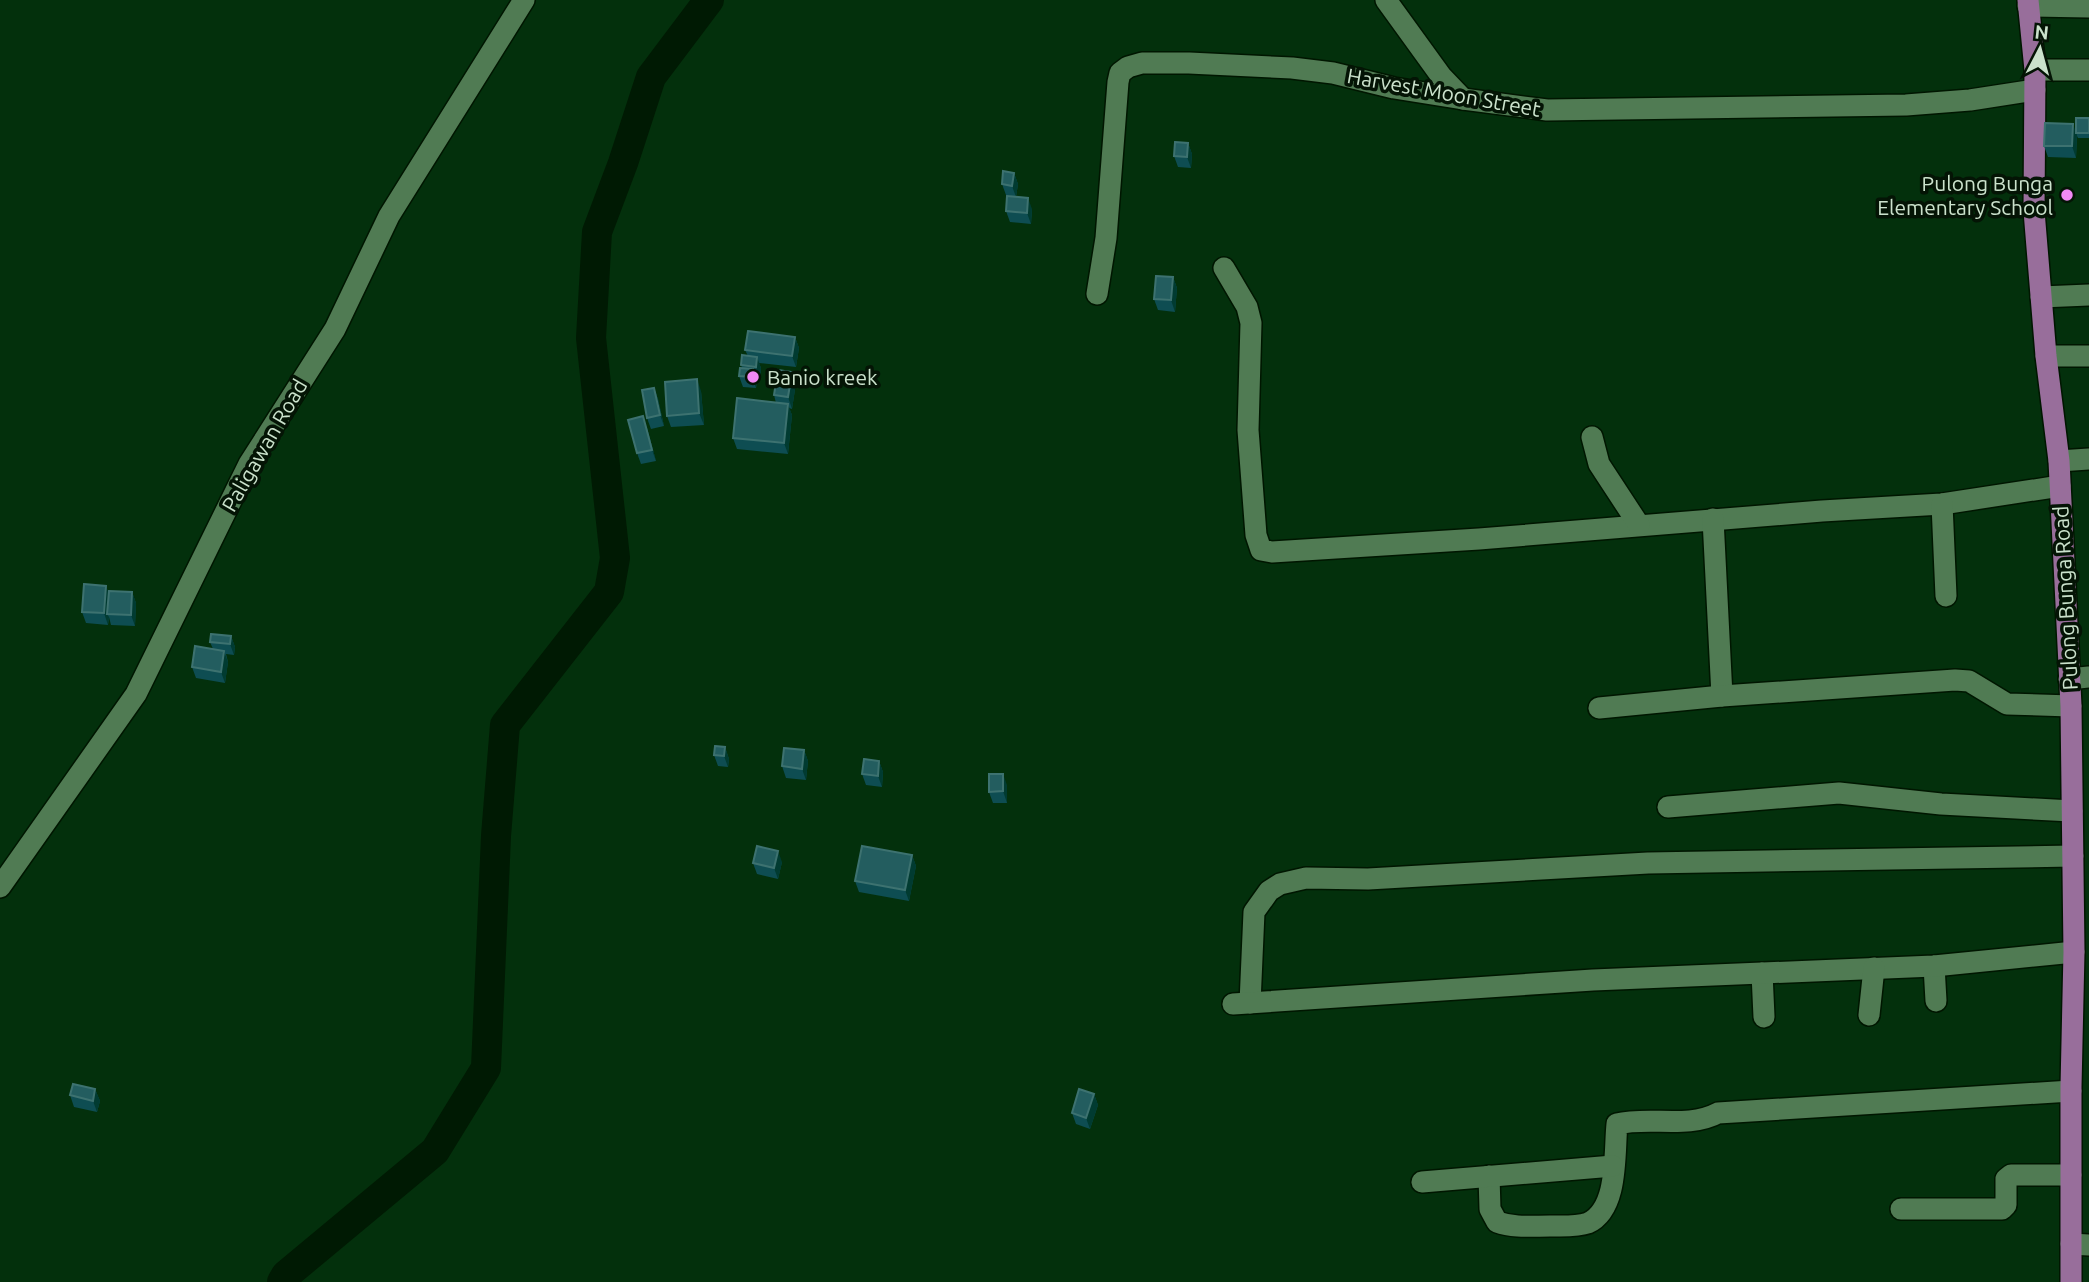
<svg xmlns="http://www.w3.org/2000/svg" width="2089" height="1282" font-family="Ubuntu,sans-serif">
<rect width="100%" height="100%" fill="#03300c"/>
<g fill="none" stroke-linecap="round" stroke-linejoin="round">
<polyline stroke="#001a03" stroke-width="30" points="282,1282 286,1275 435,1151 486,1068 496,836 505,725 609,592 615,558 591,338 597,232 623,163 651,77 709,0"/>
<g stroke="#001600" stroke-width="24">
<g id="minor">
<polyline points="1386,0 1441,76 1463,99"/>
<polyline points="2028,6 2089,7"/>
<polyline points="2035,70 2089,70"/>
<polyline points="1224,268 1247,307 1251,323 1248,430 1256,535 1261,550 1272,552 1479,539 1822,511 1942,504 2060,486"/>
<polyline points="1097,294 1106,238 1118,82 1120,73 1128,67 1142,63 1189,63 1292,68 1333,73 1394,88 1463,99 1547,110 1906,105 1970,100 2035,90"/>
<polyline points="2041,297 2089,295"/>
<polyline points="2046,356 2089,356"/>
<polyline points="1592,437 1599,464 1639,525"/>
<polyline points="2059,461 2089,459"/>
<polyline points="1942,504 1946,596"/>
<polyline points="1713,519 1722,696"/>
<polyline points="2069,679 2089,677"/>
<polyline points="1599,708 1722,696 1955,680 1969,681 2007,704 2071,706"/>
<polyline points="1668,807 1839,793 1941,804 2072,811"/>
<polyline points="0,887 136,694 249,464 335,329 389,216 524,0"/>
<polyline points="1934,966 1936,1001"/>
<polyline points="1762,973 1764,1017"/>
<polyline points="1250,1003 1254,912 1269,891 1280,884 1306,878 1368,879 1648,863 2073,856"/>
<polyline points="1233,1004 1593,980 1934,966 2074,952"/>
<polyline points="1869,1015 1874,968"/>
<path d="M1489 1176 1490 1209 1497 1222C1514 1228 1532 1226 1550 1226 1562 1226 1577 1227 1588 1223 1619 1209 1614 1152 1617 1124 1649 1116 1688 1129 1718 1113L2071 1091"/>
<polyline points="1422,1182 1613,1166"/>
<polyline points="1901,1209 2002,1209 2006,1205 2006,1179 2011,1175 2071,1175"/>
<polyline points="2071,1244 2089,1245"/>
</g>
</g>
<g stroke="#001600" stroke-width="24">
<polyline id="major" points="2028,0 2035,70 2034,211 2046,356 2059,461 2071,706 2074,952 2071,1087 2071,1282"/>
</g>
<use href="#minor" stroke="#507b53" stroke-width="21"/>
<use href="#major" stroke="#986e9b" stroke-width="21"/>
</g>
<g fill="#0e4d52">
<polygon points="2089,118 2089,138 2078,138 2077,136 2076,158 2048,157 2044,146 2076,132"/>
<polygon points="1188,143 1192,154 1191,168 1178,167 1174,156"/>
<polygon points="1014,173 1018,184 1016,197 1006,195 1002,184"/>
<polygon points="1032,209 1031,224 1010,222 1006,211"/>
<polygon points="1173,277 1177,288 1175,312 1158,310 1154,299"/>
<polygon points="795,337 799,348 796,367 759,363 761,368 760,378 756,377 757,380 756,388 743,387 739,376 742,368 741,365 748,356 745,350"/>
<polygon points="796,383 792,409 789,408 792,415 788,454 737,449 733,438 776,403 774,395"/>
<polygon points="654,388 658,399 664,426 651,429 647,418"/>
<polygon points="701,391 704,425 671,427 667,416"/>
<polygon points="647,428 656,461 641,464 637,453"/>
<polygon points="106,586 108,593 132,592 136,603 135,626 111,625 109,617 108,625 86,623 82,612"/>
<polygon points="231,636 235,647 234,655 226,654 228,662 225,683 196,678 192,667 213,649 210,642"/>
<polygon points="725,747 729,759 728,767 718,766 714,755"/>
<polygon points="804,750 808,761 806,780 786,778 782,766"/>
<polygon points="879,761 883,772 882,787 866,785 862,774"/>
<polygon points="1007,785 1007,803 993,803 989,792"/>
<polygon points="912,855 916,866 909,901 859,892 855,881"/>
<polygon points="782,862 778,879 757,874 753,863"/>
<polygon points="95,1089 100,1101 97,1112 74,1107 70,1095"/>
<polygon points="1094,1094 1098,1105 1090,1129 1076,1124 1072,1113"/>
</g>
<g fill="#013b31">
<polygon points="2073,124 2077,135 2076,158 2072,146"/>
<polygon points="1188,143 1192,154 1191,168 1187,157"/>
<polygon points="1014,173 1018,184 1016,197 1012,186"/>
<polygon points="1028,198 1032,209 1031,224 1027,213"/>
<polygon points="1173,277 1177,288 1175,312 1171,300"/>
<polygon points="795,337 799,348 796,367 792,356"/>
<polygon points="757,357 761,368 760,378 756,367"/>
<polygon points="753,369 757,380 756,388 752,377"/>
<polygon points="792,372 796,383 792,409 788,397"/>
<polygon points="697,379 701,391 704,425 699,413"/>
<polygon points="654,388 658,399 664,426 660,415"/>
<polygon points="788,404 792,415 788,454 784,443"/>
<polygon points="643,416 647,428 656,461 652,450"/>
<polygon points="106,586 110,597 107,614 109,617 108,625 104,613"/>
<polygon points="132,592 136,603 135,626 131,615"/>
<polygon points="231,636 235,647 234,655 230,644"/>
<polygon points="224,651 228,662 225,683 221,672"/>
<polygon points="725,747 729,759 728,767 724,756"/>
<polygon points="804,750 808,761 806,780 802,769"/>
<polygon points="879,761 883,772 882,787 878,776"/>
<polygon points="1003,774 1007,785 1007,803 1003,791"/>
<polygon points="778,851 782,862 778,879 774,868"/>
<polygon points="912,855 916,866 909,901 905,890"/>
<polygon points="95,1089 100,1101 97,1112 93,1101"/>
<polygon points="1094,1094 1098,1105 1090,1129 1086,1118"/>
</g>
<g fill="#235d5f" stroke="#3d7270" stroke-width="2">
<rect x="2076" y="118" width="13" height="15"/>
<polygon points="2045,123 2073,124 2072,146 2044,146"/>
<polygon points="1175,142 1188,143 1187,157 1174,156"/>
<polygon points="1003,171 1014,173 1012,186 1002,184"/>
<polygon points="1007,196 1028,198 1027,213 1006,211"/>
<polygon points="1156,276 1173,277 1171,300 1154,299"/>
<polygon points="748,331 795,337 792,356 745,350"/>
<polygon points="742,355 757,357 756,367 741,365"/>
<polygon points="740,368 753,369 752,377 739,376"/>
<polygon points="778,370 792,372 788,397 774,395"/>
<polygon points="697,379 699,413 667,416 665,382"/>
<polygon points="654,388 660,415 647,418 642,390"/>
<polygon points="737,398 788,404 784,443 733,438"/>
<polygon points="643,416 652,450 637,453 628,420"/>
<polygon points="84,584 106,586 104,613 82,612"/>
<polygon points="109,591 132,592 131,615 107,614"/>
<polygon points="211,634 231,636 230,644 210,642"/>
<polygon points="195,646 224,651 221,672 192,667"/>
<polygon points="715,746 725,747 724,756 714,755"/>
<polygon points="784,748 804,750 802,769 782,766"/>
<polygon points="864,759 879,761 878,776 862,774"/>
<polygon points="989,774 1003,774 1003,791 989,792"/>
<polygon points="757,846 778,851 774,868 753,863"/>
<polygon points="862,846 912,855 905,890 855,881"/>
<polygon points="73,1084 95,1089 93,1101 70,1095"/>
<polygon points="1079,1089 1094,1094 1086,1118 1072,1113"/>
</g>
<g fill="#f18af4" stroke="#041405" stroke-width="2.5">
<circle cx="2067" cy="195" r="7"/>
<circle cx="753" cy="377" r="7"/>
</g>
<g text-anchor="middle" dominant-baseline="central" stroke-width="7" stroke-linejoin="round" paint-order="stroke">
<g font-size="21" fill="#cbe2cc" stroke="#041405">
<text transform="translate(1444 92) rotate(10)">Harvest Moon Street</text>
<text transform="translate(264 445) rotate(-60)">Paligawan Road</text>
<text transform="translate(2065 598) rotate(-93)">Pulong Bunga Road</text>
</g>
<g font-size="21" fill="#cbe2cc" stroke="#041405" text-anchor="end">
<text x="2053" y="183">Pulong Bunga<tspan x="2053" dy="24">Elementary School</tspan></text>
<text x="767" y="377" text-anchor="start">Banio kreek</text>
</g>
</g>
<g transform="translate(2040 49) rotate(6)" stroke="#041405" stroke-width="5" paint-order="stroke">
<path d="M0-5L12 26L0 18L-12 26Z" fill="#cbe2cc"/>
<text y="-10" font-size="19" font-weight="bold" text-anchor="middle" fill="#cbe2cc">N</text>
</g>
</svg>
